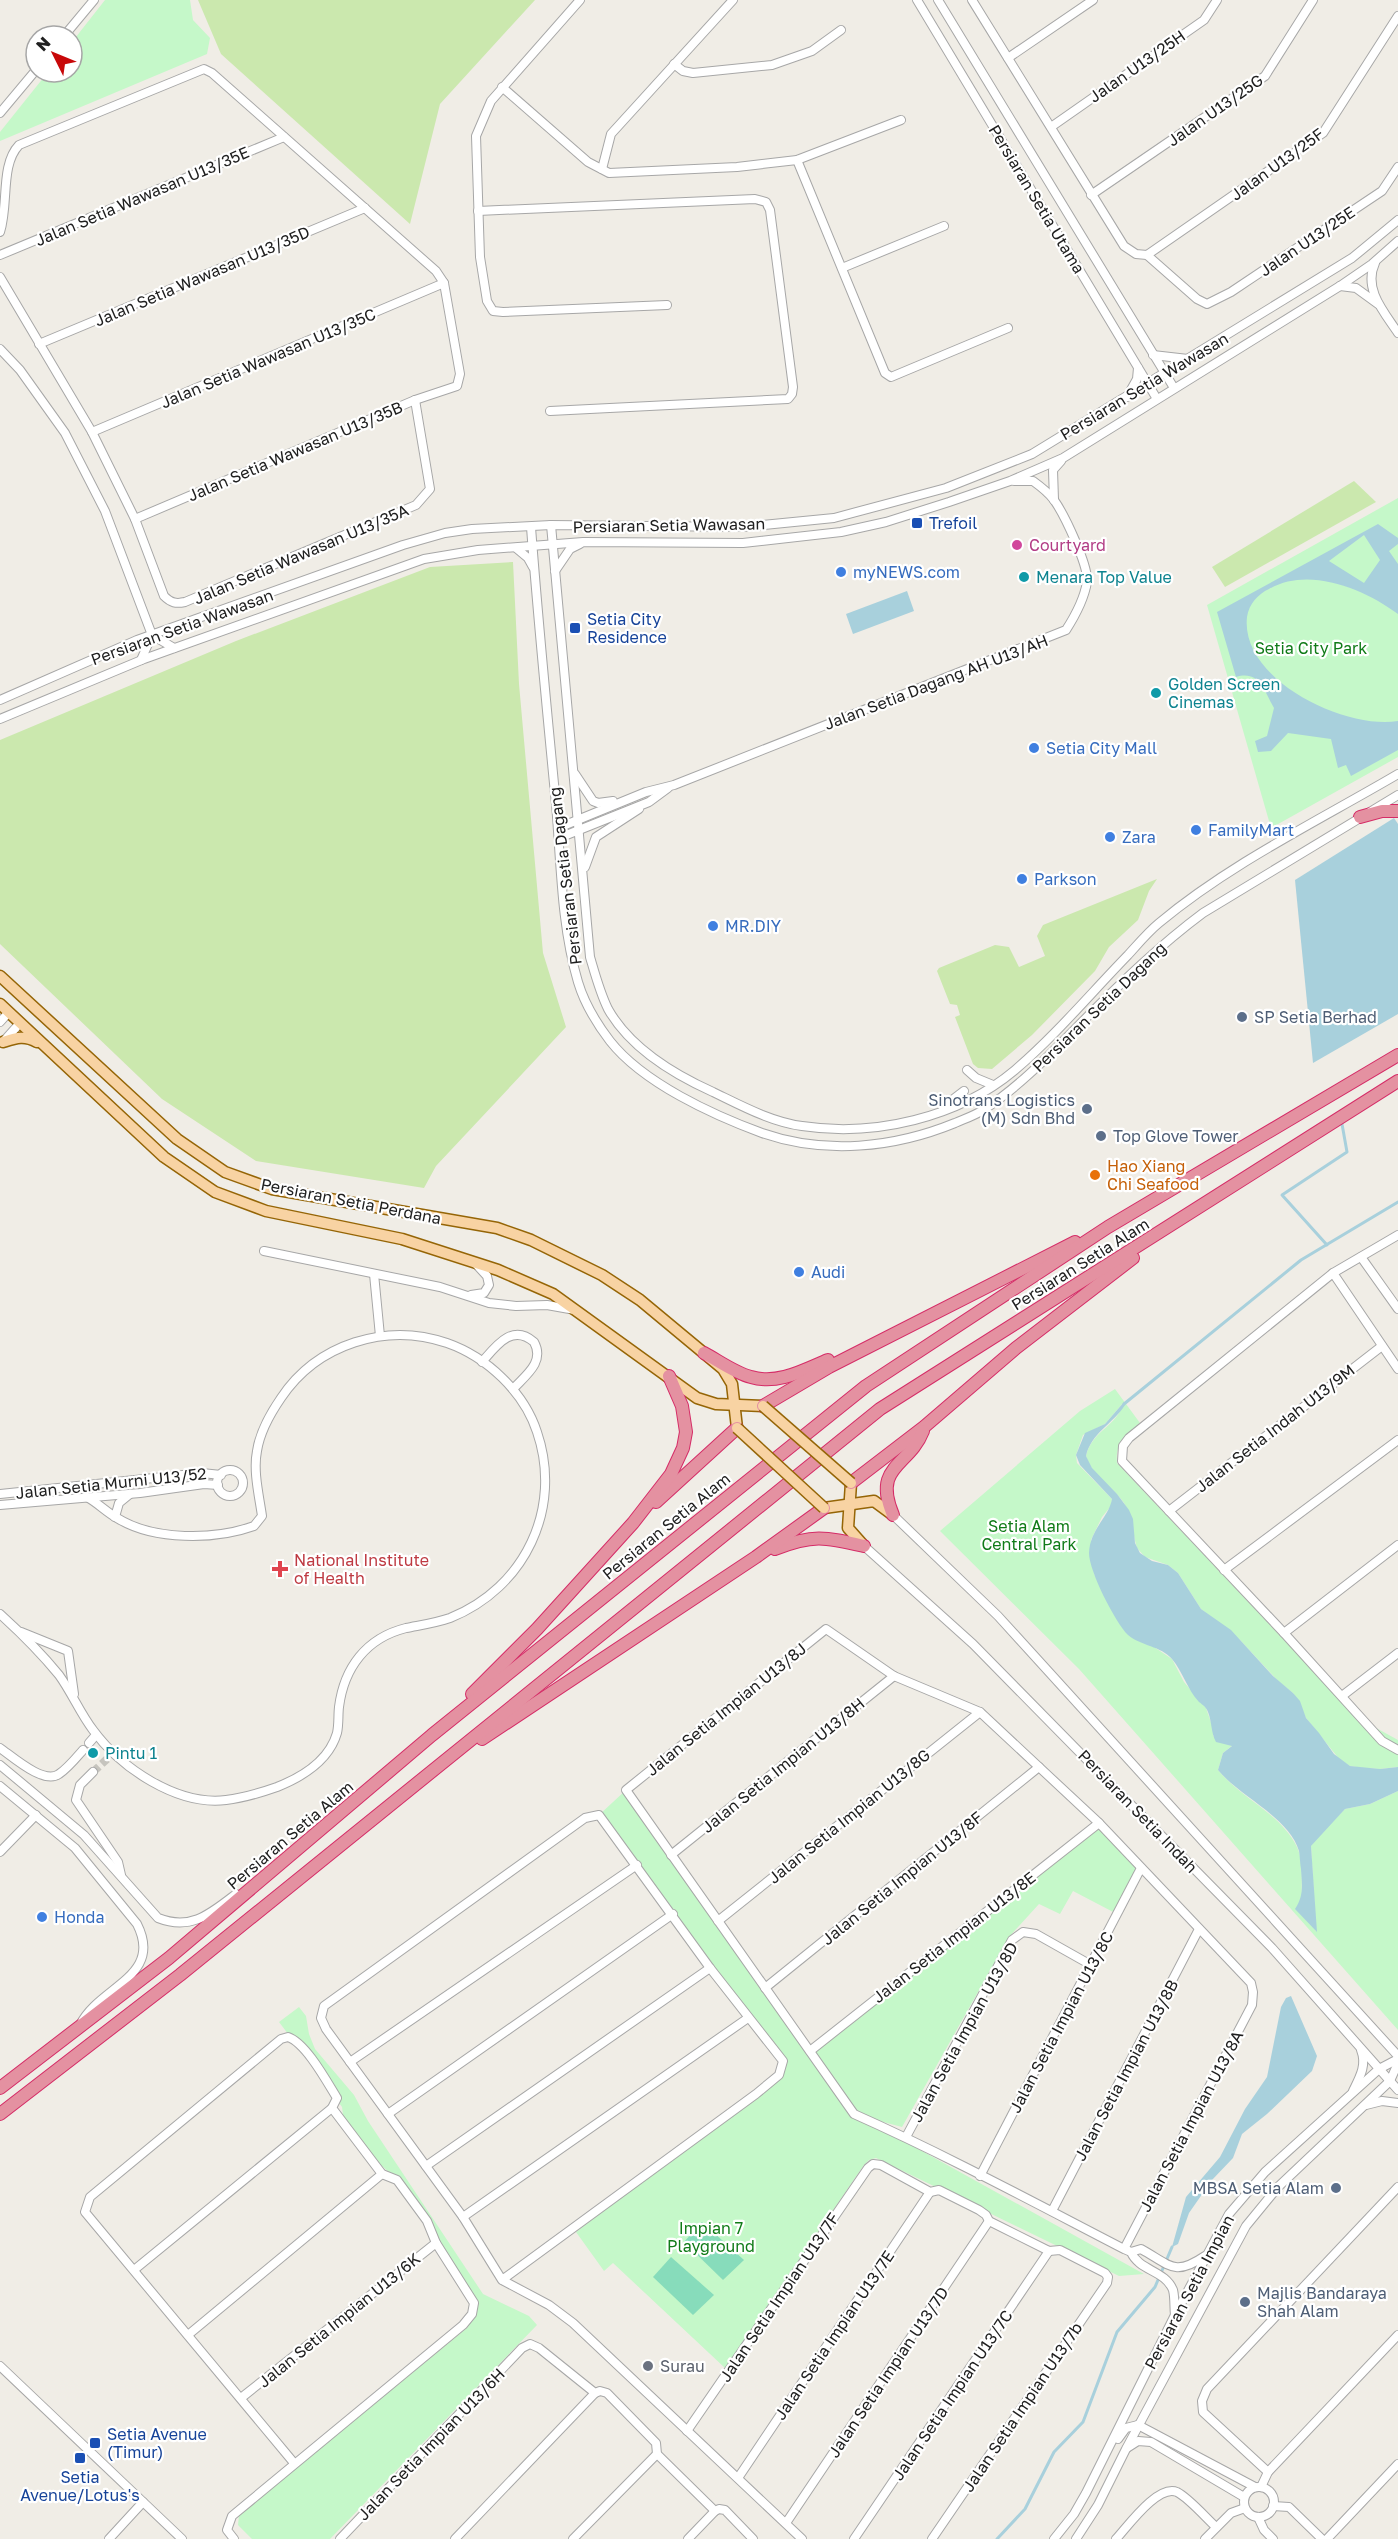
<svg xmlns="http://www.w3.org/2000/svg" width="1398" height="2539" font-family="'Golos Text',sans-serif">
<rect width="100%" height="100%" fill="#f0ede6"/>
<g fill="#cbe8ae">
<polygon points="198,0 535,0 440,104 410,224 221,54"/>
<polygon points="1354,481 1376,502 1225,587 1212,567"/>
<polygon points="513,562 519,684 543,953 566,1027 436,1166 424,1188 256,1161 162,1099 0,944 0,740 236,641 430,567"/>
<polygon points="1157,879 1149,891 1138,920 1109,947 1095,971 1032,1035 992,1069 978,1068 973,1064 955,1017 960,1015 957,1005 950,1004 937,971 939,968 995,945 1009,947 1019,967 1045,956 1037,936 1043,925"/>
</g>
<g fill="#c5f8c9">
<polygon points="105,0 190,0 193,20 210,38 207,54 0,141 0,132 48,72 72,72 72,42"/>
<polygon points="1398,498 1398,757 1271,828 1207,605"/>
<path d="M1115 1389 1140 1423C1126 1435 1115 1443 1117 1463L1358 1718 1398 1740V1767L1380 1769 1363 1768 1350 1766 1340 1760 1306 1718 1293 1693 1278 1681 1240 1640 1201 1609 1178 1573 1168 1565 1145 1557 1137 1548C1132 1532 1133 1518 1124 1503 1113 1486 1092 1477 1086 1456 1092 1430 1118 1426 1123 1403L1105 1424 1083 1435 1076 1455 1077 1463 1112 1499 1111 1506 1102 1517 1091 1540 1094 1574 1113 1610 1139 1641 1151 1645 1172 1659 1184 1682 1206 1708 1213 1728V1736L1233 1745 1223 1753 1218 1770C1242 1799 1280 1813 1297 1847 1304 1862 1301 1881 1302 1897 1302 1908 1311 1921 1316 1931L1311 1846 1313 1841 1345 1809 1370 1804 1398 1791V2030L1079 1669 940 1531 1080 1411Z"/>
<polygon points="626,1790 810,2051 1099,1823 1141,1868 1117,1914 1073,1891 1060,1914 1039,1904 1009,1937 902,2127 857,2115 1144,2274 1119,2276 876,2158 869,2160 864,2165 725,2368 613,2263 604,2271 576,2232 779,2075 783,2061 599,1815"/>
<polygon points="299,2007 306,2016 309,2034 315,2049 354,2095 368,2121 483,2294 529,2316 537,2325 330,2539 252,2539 238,2525 239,2515 468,2327 473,2309 428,2230 390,2173 376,2161 361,2140 343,2115 342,2107 323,2080 279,2022"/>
</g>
<g fill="#87dcbb">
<polygon points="702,2222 744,2260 723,2280 684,2242"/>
<polygon points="671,2257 714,2295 693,2315 653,2277"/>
</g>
<g fill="#a8d0dc" fill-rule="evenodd">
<path d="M1378 524 1398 538V544L1389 551 1398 564V614C1364 589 1309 566 1269 589 1258 594 1249 604 1247 617 1240 680 1346 730 1398 721V750L1351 776 1346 765 1338 768 1331 739 1288 733 1271 751 1258 752 1255 741 1267 736 1274 708C1264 691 1260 670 1236 677L1217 612ZM1364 535 1380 560 1364 583 1329 561Z"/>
<polygon points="907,591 914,611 853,634 846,614"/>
<polygon points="1394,818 1398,824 1398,1014 1313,1063 1295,880"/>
<path d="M1124 1402 1125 1405C1113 1424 1091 1433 1086 1456L1092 1468 1117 1494 1129 1510 1133 1519 1135 1543 1140 1553 1152 1561 1168 1565 1178 1573 1201 1609 1231 1630 1273 1676 1293 1693 1300 1701 1306 1718 1319 1733 1334 1754 1350 1766 1380 1769 1398 1767V1791L1370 1804 1345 1809 1311 1846 1317 1932 1295 1909C1304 1896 1302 1885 1301 1869 1300 1864 1300 1857 1299 1851 1289 1817 1240 1797 1218 1770L1223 1753 1232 1746 1216 1742C1211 1733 1212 1722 1208 1712 1206 1707 1203 1705 1199 1702 1187 1689 1183 1672 1172 1659 1161 1646 1141 1646 1128 1635 1115 1622 1089 1571 1089 1553 1090 1529 1109 1517 1112 1499L1080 1465 1076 1455 1085 1433 1105 1424Z"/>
<polygon points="1291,1996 1317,2056 1312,2071 1267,2114 1242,2134 1233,2158 1212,2180 1189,2213 1178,2244 1172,2247 1186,2197 1220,2157 1245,2109 1267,2077 1281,2007 1286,1998"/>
</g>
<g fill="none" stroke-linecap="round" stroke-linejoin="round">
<g stroke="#a8d0dc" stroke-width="3">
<polyline points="1327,1245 1282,1195 1347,1152 1342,1124"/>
<polyline points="1124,1404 1301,1260 1398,1202"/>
<polyline points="997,2539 1025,2509 1054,2452 1083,2422 1117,2332 1155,2287 1172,2247"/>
</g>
<polyline stroke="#c6c4be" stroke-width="8" stroke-dasharray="8 4" stroke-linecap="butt" points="93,1772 107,1759"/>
<g stroke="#a7a7a7" stroke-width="10">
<g id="minor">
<polyline points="580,0 491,101 476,136 480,257 487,301 493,311 503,312 667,305"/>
<polyline points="917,0 1157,399"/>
<polyline points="938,0 1174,388"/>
<polyline points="972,0 1124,246 1136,254 1147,255 1197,299 1207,304 1231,292 1382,191 1398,167"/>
<polyline points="64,36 94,0"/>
<polyline points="1008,58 1093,0"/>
<polyline points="674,64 683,71 693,73 772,65 812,51 841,30"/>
<polyline points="502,87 588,162 609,173 737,167 797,160 901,120"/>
<polyline points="0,113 36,70"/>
<polyline points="1051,127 1204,20 1217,0"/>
<polyline points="797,160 885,373 891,377 1008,328"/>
<polyline points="602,169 611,134 733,0"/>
<polyline points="1091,195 1265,76 1313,0"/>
<polyline points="478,211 755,199 766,202 770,210 793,387 792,394 788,399 550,411"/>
<path d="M0 232C9 204 0 165 19 145L204 69 212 73 436 271 444 283 460 374 457 386 415 400 135 519"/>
<polyline points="0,255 284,137"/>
<polyline points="1147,255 1323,133 1398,16"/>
<path d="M1375 263C1363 289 1384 312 1398 333"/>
<polyline points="842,268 944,226"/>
<path d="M0 277 92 432 135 519 164 596C171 603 176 604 185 602L416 505 430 489 415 400"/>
<polyline points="1340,286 1356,288 1378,304"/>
<polyline points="39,344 365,208"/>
<polyline points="0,349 20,370 65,433 105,511 152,635 174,648"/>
<polyline points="1153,355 1188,359"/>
<polyline points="1127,397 1137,379 1138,368"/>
<polyline points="92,432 444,283"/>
<polyline points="1054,500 1053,470 1061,461"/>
<path d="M551 525 590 957C595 974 600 993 608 1009 630 1048 673 1074 713 1092 740 1105 771 1122 802 1126 874 1137 958 1118 1015 1070 1055 1036 1091 993 1128 955 1138 944 1148 932 1159 923 1231 863 1318 821 1398 774"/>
<path d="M531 527C538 620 547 712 556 804 561 862 561 925 578 982 584 1002 597 1024 610 1041 643 1083 713 1115 762 1133 825 1155 894 1148 955 1123 964 1119 974 1116 983 1110 1021 1086 1052 1052 1084 1020 1122 982 1160 945 1203 913L1398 795"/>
<polyline points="516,548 528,558 533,567"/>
<polyline points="555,571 570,549 580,544"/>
<polyline points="141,660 152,635"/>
<polyline points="0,700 137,640 403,545 445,533 472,529 551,525 743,527 834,518 946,488 1032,454 1352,258 1398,220"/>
<polyline points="0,719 144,659 424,559 478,550 583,542 743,543 841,532 886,522 949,502 1010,481 1063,458 1340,286 1372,264 1398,241"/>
<polyline points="575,774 593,801 598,803 613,801"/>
<path d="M558 828 646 792 674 785 1066 630C1075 616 1084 600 1087 582 1089 566 1064 514 1054 500 1048 492 1040 486 1033 481H1014"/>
<polyline points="559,838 649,802 668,788"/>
<polyline points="585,867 596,837 639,809"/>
<polyline points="0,1022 9,1012"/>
<polyline points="3,1042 20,1023"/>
<polyline points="967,1070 976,1078 993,1085"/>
<polyline points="943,1107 964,1091"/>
<polyline points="1398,1235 1333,1273 1129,1438 1123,1446 1122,1461 1284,1633 1382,1741 1398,1750"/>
<polyline points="264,1251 440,1287 489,1303 516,1306 547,1305 575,1310"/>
<polyline points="1361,1257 1398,1309"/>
<polyline points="1333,1273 1398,1369"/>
<polyline points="374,1274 380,1336"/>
<polyline points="471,1295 484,1293 489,1285 487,1276 475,1263"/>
<path d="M482 1362C496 1346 512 1323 534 1342 545 1362 526 1375 513 1389"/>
<circle cx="230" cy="1483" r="13"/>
<polyline points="0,1494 202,1473 221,1475"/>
<polyline points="0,1505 140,1493 204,1484 218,1485"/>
<polyline points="1169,1511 1382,1346"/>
<polyline points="893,1515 998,1616 1398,2056"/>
<polyline points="115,1517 119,1503 130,1494"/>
<polyline points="864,1546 973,1644 1272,1948 1398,2090"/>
<polyline points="1224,1570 1398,1440"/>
<path d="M0 1614C21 1633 41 1653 59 1675 72 1693 80 1713 93 1730 121 1768 177 1806 226 1800 243 1798 260 1793 277 1787 302 1777 329 1761 337 1733 339 1724 338 1715 339 1707 344 1668 366 1638 406 1628 421 1625 436 1623 450 1618 525 1588 563 1508 537 1432 524 1392 487 1357 447 1343 386 1322 317 1344 281 1398 270 1414 260 1431 257 1451 253 1471 259 1495 262 1516L254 1526C215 1540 154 1541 117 1518 106 1512 98 1503 87 1497"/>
<polyline points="21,1632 68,1651 74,1694"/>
<polyline points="1284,1633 1398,1545"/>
<polyline points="1342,1696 1398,1653"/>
<polyline points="89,1743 96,1735"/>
<path d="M0 1748C13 1757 44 1785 59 1774 68 1768 76 1758 83 1750"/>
<path d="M0 1765 84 1835 158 1918C191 1931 210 1914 236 1894"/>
<polyline points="93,1772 80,1785 76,1800 118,1862 121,1875"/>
<path d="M0 1786 75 1848 137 1924C164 1977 99 1986 80 2025"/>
<polyline points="0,1852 36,1815"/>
<polyline points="671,1855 894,1676"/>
<polyline points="718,1921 980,1712"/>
<polyline points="765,1988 1039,1767"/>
<polyline points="810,2051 1099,1823"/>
<polyline points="350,2062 637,1865"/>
<path d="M1353 2091C1360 2077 1367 2065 1361 2050"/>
<polyline points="1366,2105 1382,2101 1398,2103"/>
<polyline points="388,2114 673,1914"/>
<polyline points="906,2137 1012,1940 1023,1932 1036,1934 1091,1965"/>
<polyline points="426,2166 710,1968"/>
<polyline points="980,2176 1141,1868"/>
<polyline points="1052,2211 1199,1929"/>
<polyline points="463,2217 748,2018"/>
<path d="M1124 2249 1252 2005 1253 1992 1251 1983 1099 1823 980 1712 894 1676 826 1629 626 1790 854 2114C946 2155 1035 2203 1124 2249L1131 2252C1139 2271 1165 2270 1173 2290 1175 2298 1174 2307 1175 2315"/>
<path d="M1131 2252 1141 2249C1170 2265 1174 2277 1205 2256"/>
<polyline points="134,2270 332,2108"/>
<polyline points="502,2280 756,2094 779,2075 783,2061 710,1968 599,1815 585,1818 324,2006 321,2018 326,2029 463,2217 502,2280 549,2305 573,2323 802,2539"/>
<polyline points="188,2335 382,2174"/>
<polyline points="0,2366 182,2539"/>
<polyline points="241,2398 436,2243"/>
<polyline points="1138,2425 1255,2487"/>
<polyline points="687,2431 868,2168 873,2164 881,2165 930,2192 939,2190 979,2210 986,2215 989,2221 1049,2251 1060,2250 1105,2273 1108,2277 1107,2283 932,2539"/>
<polyline points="1118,2439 1126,2428 1138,2425"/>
<polyline points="1127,2448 1138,2441 1151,2442 1244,2497"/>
<polyline points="1268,2472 1203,2412 1202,2401 1207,2389 1398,2187"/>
<polyline points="738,2478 930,2192"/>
<circle cx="1259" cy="2502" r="15"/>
<polyline points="1261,2487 1268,2472 1398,2335"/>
<polyline points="1273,2506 1289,2507 1322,2539"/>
<polyline points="1258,2517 1264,2530 1273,2539"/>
<polyline points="786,2523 989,2221"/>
<polyline points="109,2539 143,2502"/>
<path d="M234 2539 227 2530 232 2516 463 2325 472 2314 474 2303 436 2243 427 2221 397 2180 382 2174 332 2108 337 2098C327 2082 306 2043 288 2037L281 2039 90 2197 85 2212 294 2463"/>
<polyline points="340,2539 522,2348 530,2344 539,2348 595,2393 600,2391 607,2393 656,2443 657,2454 715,2511 719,2509 725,2510 753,2539"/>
<polyline points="455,2539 595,2393"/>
<polyline points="573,2539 657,2454"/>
<polyline points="688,2539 715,2511"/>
<polyline points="854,2539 1049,2251"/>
<polyline points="1054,2539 1074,2514 1086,2493 1175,2315 1229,2214 1265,2172 1379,2069 1398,2059"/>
<polyline points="1076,2539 1098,2505 1126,2449 1246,2226 1278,2187 1390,2081 1398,2063"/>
<path d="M1116 2539C1128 2526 1158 2484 1177 2492 1189 2498 1206 2518 1216 2527"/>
<polyline points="1205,2539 1231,2513 1245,2508"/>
<polyline points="1327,2539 1398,2464"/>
</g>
</g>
<g stroke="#956506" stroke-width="13">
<g id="major">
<polyline points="0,976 177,1139 225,1172 272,1189 497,1228 531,1240 602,1275 640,1300 723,1369 732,1384 737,1428"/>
<polyline points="0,1004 164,1157 215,1192 266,1211 402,1239 498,1270 553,1294 697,1398 716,1404 763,1406"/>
<path d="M3 1042C16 1038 24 1035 37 1042"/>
<polyline points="851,1483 848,1528 864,1546"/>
<polyline points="824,1508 874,1501 893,1515"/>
</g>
</g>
<g stroke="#d52c67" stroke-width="14">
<g id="highway">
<polyline points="1360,817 1382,811 1398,811"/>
<path d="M704 1353C719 1361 735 1373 751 1377 778 1385 804 1370 828 1360"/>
<polyline points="763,1406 829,1367 1075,1242"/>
<polyline points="851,1483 924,1427 1016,1348 1133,1258"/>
<polyline points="656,1502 737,1428"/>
<path d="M893 1515C872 1465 909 1467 923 1431"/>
<path d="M775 1549C813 1534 825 1537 864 1546"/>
<polyline points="472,1694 537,1629 633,1523 671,1474 683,1448 686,1432 682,1406 669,1376"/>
<polyline points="482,1739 756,1557 824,1508"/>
<polyline points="0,2088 169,1958 432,1735 866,1386 1108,1227 1398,1055"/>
<polyline points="0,2114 180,1975 880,1409 1398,1081"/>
</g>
</g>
<use href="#minor" stroke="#fff" stroke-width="8"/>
<use href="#major" stroke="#f8d3a3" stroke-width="10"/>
<use href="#highway" stroke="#e491a1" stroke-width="12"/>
<g stroke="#956506" stroke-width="13" stroke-linecap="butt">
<g id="major-bridge">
<polyline points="763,1406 851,1483"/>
<polyline points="737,1428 824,1508"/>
</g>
</g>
<use href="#major-bridge" stroke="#f8d3a3" stroke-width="10"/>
</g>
<g fill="#1a4fb4" stroke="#fff" stroke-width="2">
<rect x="911" y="517" width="12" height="12" rx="3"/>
<rect x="569" y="622" width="12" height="12" rx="3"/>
<rect x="89" y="2437" width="12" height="12" rx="3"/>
<rect x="74" y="2452" width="12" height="12" rx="3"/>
</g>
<circle fill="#d1479c" stroke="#fff" stroke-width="2" cx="1017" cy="545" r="6"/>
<g fill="#3f7fe0" stroke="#fff" stroke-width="2">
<circle cx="841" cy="572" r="6"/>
<circle cx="1034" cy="748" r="6"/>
<circle cx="1196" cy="830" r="6"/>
<circle cx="1110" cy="837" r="6"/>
<circle cx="1022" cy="879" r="6"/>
<circle cx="713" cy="926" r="6"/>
<circle cx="799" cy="1272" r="6"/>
<circle cx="42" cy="1917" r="6"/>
</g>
<g fill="#0f9aa8" stroke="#fff" stroke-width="2">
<circle cx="1024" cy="577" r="6"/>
<circle cx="1156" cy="693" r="6"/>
<circle cx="93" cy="1753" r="6"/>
</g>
<g fill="#5c6f8a" stroke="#fff" stroke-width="2">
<circle cx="1242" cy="1017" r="6"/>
<circle cx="1087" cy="1109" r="6"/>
<circle cx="1101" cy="1136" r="6"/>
<circle cx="1336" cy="2188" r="6"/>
<circle cx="1245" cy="2302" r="6"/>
</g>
<circle fill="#e8710a" stroke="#fff" stroke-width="2" cx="1095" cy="1175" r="6"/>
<path fill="#e0444e" stroke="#fff" stroke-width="2" d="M277 1560h6v6h6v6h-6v6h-6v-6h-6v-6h6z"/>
<circle fill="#6b7280" stroke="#fff" stroke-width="2" cx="648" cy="2366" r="6"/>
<g text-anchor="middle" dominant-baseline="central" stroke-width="4.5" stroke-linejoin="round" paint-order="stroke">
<g font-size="16" fill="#202020" stroke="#fff">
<text transform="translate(1137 66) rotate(-35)">Jalan U13/25H</text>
<text transform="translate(1215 110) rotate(-35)">Jalan U13/25G</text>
<text transform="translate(1277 164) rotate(-36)">Jalan U13/25F</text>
<text transform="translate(142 196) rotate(-23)">Jalan Setia Wawasan U13/35E</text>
<text transform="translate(1037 199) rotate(59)">Persiaran Setia Utama</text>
<text transform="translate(1307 241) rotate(-34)">Jalan U13/25E</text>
<text transform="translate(202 276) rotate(-23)">Jalan Setia Wawasan U13/35D</text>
<text transform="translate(268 358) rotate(-23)">Jalan Setia Wawasan U13/35C</text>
<text transform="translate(1144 386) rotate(-31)">Persiaran Setia Wawasan</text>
<text transform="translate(295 451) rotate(-23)">Jalan Setia Wawasan U13/35B</text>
<text transform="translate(669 525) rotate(-1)">Persiaran Setia Wawasan</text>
<text transform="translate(301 554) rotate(-23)">Jalan Setia Wawasan U13/35A</text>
<text transform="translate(182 627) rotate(-20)">Persiaran Setia Wawasan</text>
<text transform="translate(936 682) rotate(-21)">Jalan Setia Dagang AH U13/AH</text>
<text transform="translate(565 876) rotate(-97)">Persiaran Setia Dagang</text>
<text transform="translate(1099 1007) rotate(-44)">Persiaran Setia Dagang</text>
<text transform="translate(351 1201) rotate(11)">Persiaran Setia Perdana</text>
<text transform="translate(1080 1264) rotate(-32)">Persiaran Setia Alam</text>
<text transform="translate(1275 1428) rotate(-38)">Jalan Setia Indah U13/9M</text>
<text transform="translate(111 1483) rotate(-6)">Jalan Setia Murni U13/52</text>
<text transform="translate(666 1526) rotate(-39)">Persiaran Setia Alam</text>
<text transform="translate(726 1709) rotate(-39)">Jalan Setia Impian U13/8J</text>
<text transform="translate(783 1765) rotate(-39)">Jalan Setia Impian U13/8H</text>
<text transform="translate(1138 1811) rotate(46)">Persiaran Setia Indah</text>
<text transform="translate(849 1816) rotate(-39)">Jalan Setia Impian U13/8G</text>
<text transform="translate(290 1835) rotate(-40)">Persiaran Setia Alam</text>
<text transform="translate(902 1878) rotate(-39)">Jalan Setia Impian U13/8F</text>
<text transform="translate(954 1937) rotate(-38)">Jalan Setia Impian U13/8E</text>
<text transform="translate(1061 2022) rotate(-62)">Jalan Setia Impian U13/8C</text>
<text transform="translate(964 2032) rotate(-61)">Jalan Setia Impian U13/8D</text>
<text transform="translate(1126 2070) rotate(-62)">Jalan Setia Impian U13/8B</text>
<text transform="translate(1191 2121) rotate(-62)">Jalan Setia Impian U13/8A</text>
<text transform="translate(1189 2292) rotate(-62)">Persiaran Setia Impian</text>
<text transform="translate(779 2297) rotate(-56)">Jalan Setia Impian U13/7F</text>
<text transform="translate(339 2320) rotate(-39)">Jalan Setia Impian U13/6K</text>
<text transform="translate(834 2335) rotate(-56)">Jalan Setia Impian U13/7E</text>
<text transform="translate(888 2372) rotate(-56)">Jalan Setia Impian U13/7D</text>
<text transform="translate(952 2395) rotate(-56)">Jalan Setia Impian U13/7C</text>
<text transform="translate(1022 2407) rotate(-56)">Jalan Setia Impian U13/7b</text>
<text transform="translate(431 2444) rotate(-46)">Jalan Setia Impian U13/6H</text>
</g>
<g font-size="16" fill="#164399" stroke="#fff" text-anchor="start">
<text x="929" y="523">Trefoil</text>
<text x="587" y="619">Setia City<tspan x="587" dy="18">Residence</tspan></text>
<text x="107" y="2434">Setia Avenue<tspan x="107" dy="18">(Timur)</tspan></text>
<text x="80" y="2477" text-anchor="middle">Setia<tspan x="80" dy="18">Avenue/Lotus's</tspan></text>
</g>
<g font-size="16" fill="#b23c85" stroke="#fff" text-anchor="start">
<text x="1029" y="545">Courtyard</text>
</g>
<g font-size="16" fill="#366cbe" stroke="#fff" text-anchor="start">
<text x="853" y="572">myNEWS.com</text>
<text x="1046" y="748">Setia City Mall</text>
<text x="1208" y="830">FamilyMart</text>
<text x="1122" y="837">Zara</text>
<text x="1034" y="879">Parkson</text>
<text x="725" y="926">MR.DIY</text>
<text x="811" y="1272">Audi</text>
<text x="54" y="1917">Honda</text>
</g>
<g font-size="16" fill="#0d838f" stroke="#fff" text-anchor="start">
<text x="1036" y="577">Menara Top Value</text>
<text x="1168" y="684">Golden Screen<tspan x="1168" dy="18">Cinemas</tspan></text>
<text x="105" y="1753">Pintu 1</text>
</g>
<g font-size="16" fill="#107b18" stroke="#fff">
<text x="1311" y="648">Setia City Park</text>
<text x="1029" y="1526">Setia Alam<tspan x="1029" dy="18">Central Park</tspan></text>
<text x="711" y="2228">Impian 7<tspan x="711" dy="18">Playground</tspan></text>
</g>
<g font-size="16" fill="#4e5e75" stroke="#fff" text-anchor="start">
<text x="1254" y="1017">SP Setia Berhad</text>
<text x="1075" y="1100" text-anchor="end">Sinotrans Logistics<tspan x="1075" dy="18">(M) Sdn Bhd</tspan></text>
<text x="1113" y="1136">Top Glove Tower</text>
<text x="1324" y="2188" text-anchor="end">MBSA Setia Alam</text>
<text x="1257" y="2293">Majlis Bandaraya<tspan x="1257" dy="18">Shah Alam</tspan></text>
</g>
<g font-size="16" fill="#c56008" stroke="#fff" text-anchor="start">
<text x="1107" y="1166">Hao Xiang<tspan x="1107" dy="18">Chi Seafood</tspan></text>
</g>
<g font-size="16" fill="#be3a42" stroke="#fff" text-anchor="start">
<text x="294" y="1560">National Institute<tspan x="294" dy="18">of Health</tspan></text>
</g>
<g font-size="16" fill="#5b616d" stroke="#fff" text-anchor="start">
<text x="660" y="2366">Surau</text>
</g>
</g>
<g transform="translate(54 54) rotate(313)"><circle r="28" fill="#ffffff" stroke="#a6a6a6" stroke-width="1.5"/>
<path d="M0-4.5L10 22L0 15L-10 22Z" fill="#c80809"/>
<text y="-9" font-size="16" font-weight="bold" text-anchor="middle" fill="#202020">N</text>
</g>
</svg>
